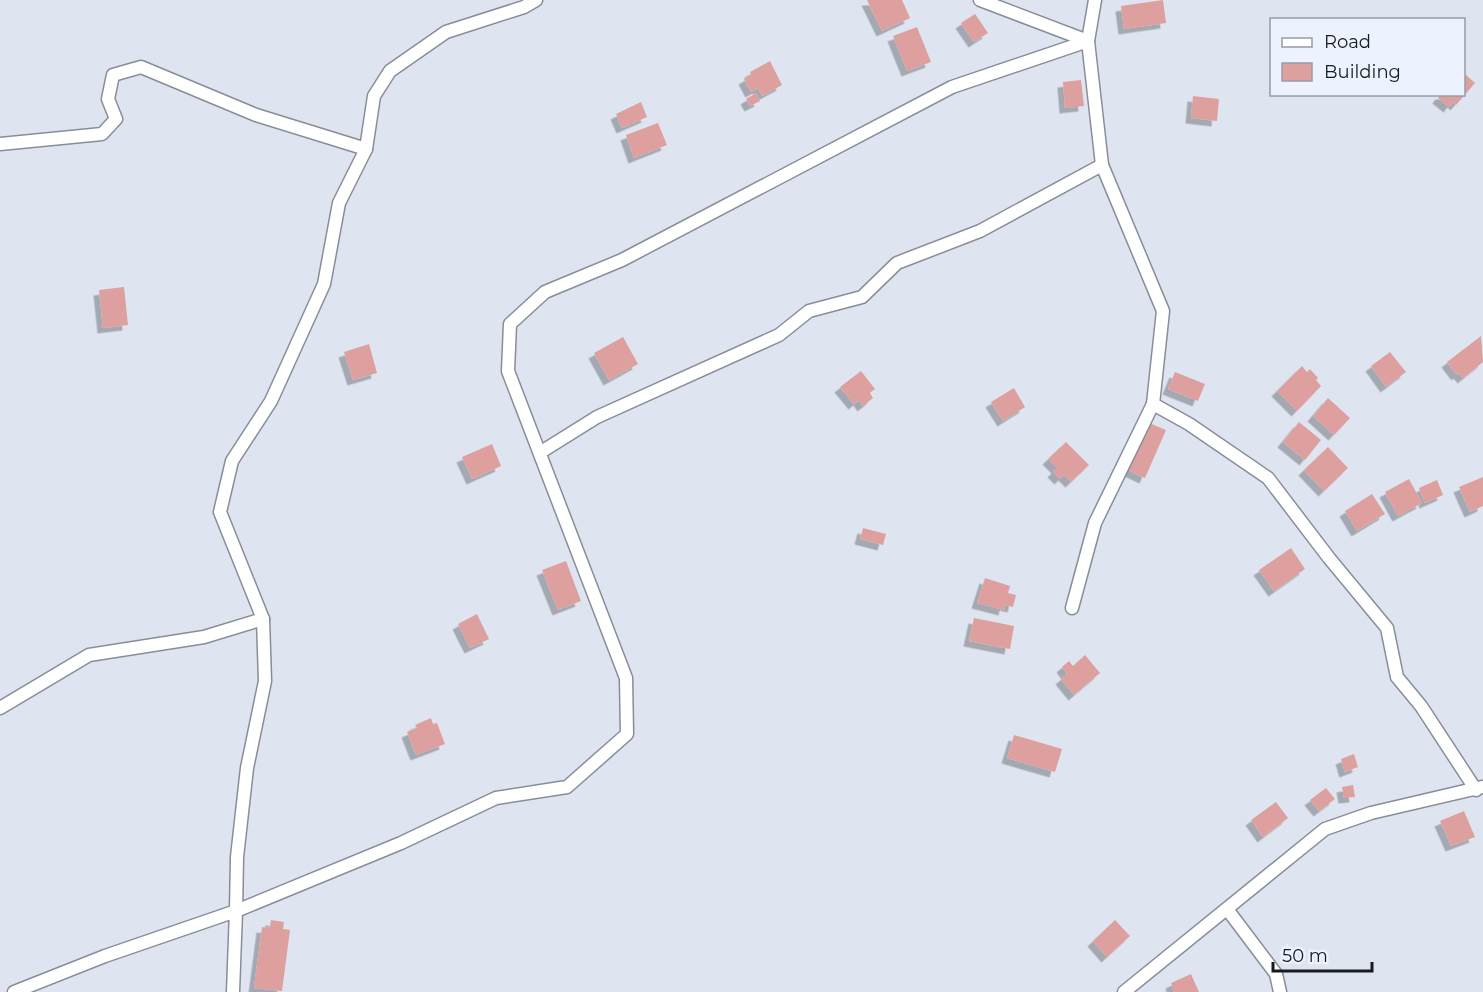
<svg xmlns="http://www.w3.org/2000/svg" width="1483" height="992" font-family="Montserrat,sans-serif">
<defs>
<filter id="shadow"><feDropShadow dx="-5.5" dy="5.5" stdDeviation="0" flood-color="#0004"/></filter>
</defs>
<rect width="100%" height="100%" fill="#dfe5f0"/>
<g fill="#dda09f" filter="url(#shadow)">
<polygon points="867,0 902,0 910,18 882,31"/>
<polygon points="1163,0 1166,23 1124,29 1121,6"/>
<polygon points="975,14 988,33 974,42 961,23"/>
<polygon points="917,27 931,62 907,71 893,36"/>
<polygon points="770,61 782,85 762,96 758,88 751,92 744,79 751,75 750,72"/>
<polygon points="1464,73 1475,83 1456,105 1453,102 1449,107 1438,98 1441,94 1464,94"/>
<polygon points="1081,80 1084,106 1065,108 1063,82"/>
<polygon points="756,93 760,101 750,106 746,99"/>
<polygon points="1193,96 1219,99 1217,121 1191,118"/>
<polygon points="641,102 647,117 622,128 616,114"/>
<polygon points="658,123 667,145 634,158 626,135"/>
<polygon points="124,287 128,325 103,328 99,290"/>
<polygon points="1481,336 1483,362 1463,378 1459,373 1457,375 1447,362"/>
<polygon points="623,337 638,364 609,380 594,353"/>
<polygon points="369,344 377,373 353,380 344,352"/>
<polygon points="1390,352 1406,372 1386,387 1371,366"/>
<polygon points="1302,366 1307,372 1310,369 1318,378 1316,380 1321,386 1297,411 1277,391"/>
<polygon points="861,371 875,389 870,393 873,398 863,406 859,400 854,404 840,387"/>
<polygon points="1175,372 1205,384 1198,401 1168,389"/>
<polygon points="1014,388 1025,407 1003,421 991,402"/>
<polygon points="1328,398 1350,418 1334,435 1313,416"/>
<polygon points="1299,422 1321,440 1305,460 1283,442"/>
<polygon points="1149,423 1166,430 1145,478 1128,470"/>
<polygon points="1066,442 1089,465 1071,482 1064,475 1060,479 1053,472 1057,468 1048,459"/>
<polygon points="492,444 501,466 472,479 462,457"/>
<polygon points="1328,447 1348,468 1324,491 1304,470"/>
<polygon points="1483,477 1483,506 1470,512 1459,487"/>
<polygon points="1409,479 1422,503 1398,516 1385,492"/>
<polygon points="1437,480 1443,495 1425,503 1419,488"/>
<polygon points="1372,494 1385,514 1357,531 1345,511"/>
<polygon points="863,528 886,534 883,545 860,539"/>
<polygon points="1291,548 1305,569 1274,591 1259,570"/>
<polygon points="566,561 581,601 558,610 542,570"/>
<polygon points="985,578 1010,586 1008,593 1016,595 1013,607 1005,605 1004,610 977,603"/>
<polygon points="477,614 489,639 470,648 458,624"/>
<polygon points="974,618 1014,626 1010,649 969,641"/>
<polygon points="1085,655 1100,673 1074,695 1061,679 1067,674 1062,667 1069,661 1073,666"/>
<polygon points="431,718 433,724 437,723 445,744 416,755 407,732 417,728 415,725"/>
<polygon points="1014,735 1062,749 1055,772 1007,758"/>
<polygon points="1354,754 1358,767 1345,772 1341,759"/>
<polygon points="1353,785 1355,797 1344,798 1342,787"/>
<polygon points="1326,788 1335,799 1319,811 1310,800"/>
<polygon points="1276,802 1288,818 1263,837 1251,820"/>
<polygon points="1464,811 1475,837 1451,846 1440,821"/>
<polygon points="271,920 284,922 283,929 290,930 282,991 254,988 262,927 270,928"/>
<polygon points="1115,920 1130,936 1107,957 1093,941"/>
<polygon points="1191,974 1199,992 1174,992 1171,983"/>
</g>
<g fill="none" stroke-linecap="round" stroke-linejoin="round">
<g stroke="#888d97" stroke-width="15">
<g id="minor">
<polyline points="536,0 524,7 446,32 390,71 374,96 366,149 339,203 324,284 271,401 232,461 220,512 263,619 265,681 247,768 237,857 236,911 401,843 496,798 567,787 627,734 626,678 508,371 510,324 545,292 622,260 952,87 1088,41 980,0"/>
<polyline points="1095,0 1088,41 1102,165 1163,311 1153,404 1189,424 1268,478 1329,558 1387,628 1397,677 1421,706 1476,790"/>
<polyline points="0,144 102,134 116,119 108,99 113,75 141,67 256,115 366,149"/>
<polyline points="541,452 597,417 779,335 809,311 862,297 897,263 980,231 1102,165"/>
<polyline points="1072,608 1095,523 1153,404"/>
<polyline points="0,708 89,655 204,637 263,619"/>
<polyline points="1227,909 1276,974 1280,992"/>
<polyline points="14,992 105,956 236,911 233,992"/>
<polyline points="1124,992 1325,829 1371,813 1482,787"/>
</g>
</g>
<use href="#minor" stroke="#fff" stroke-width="12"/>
</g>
<rect x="1270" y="18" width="195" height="78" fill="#ecf2fe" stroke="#979ca4" stroke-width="1.5"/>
<rect x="1282" y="38" width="30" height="9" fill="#ffffff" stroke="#979ca4" stroke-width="1.5"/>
<text x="1324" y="48" font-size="18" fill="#181a1e">Road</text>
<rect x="1282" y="63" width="30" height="18" fill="#dda09f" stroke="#979ca4" stroke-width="1.5"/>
<text x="1324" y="78" font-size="18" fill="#181a1e">Building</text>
<path d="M1273 962v9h99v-9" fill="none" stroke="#181a1e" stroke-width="3"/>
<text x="1282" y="962" font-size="18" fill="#181a1e" stroke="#ecf2fe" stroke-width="4.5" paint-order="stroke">50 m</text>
</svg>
